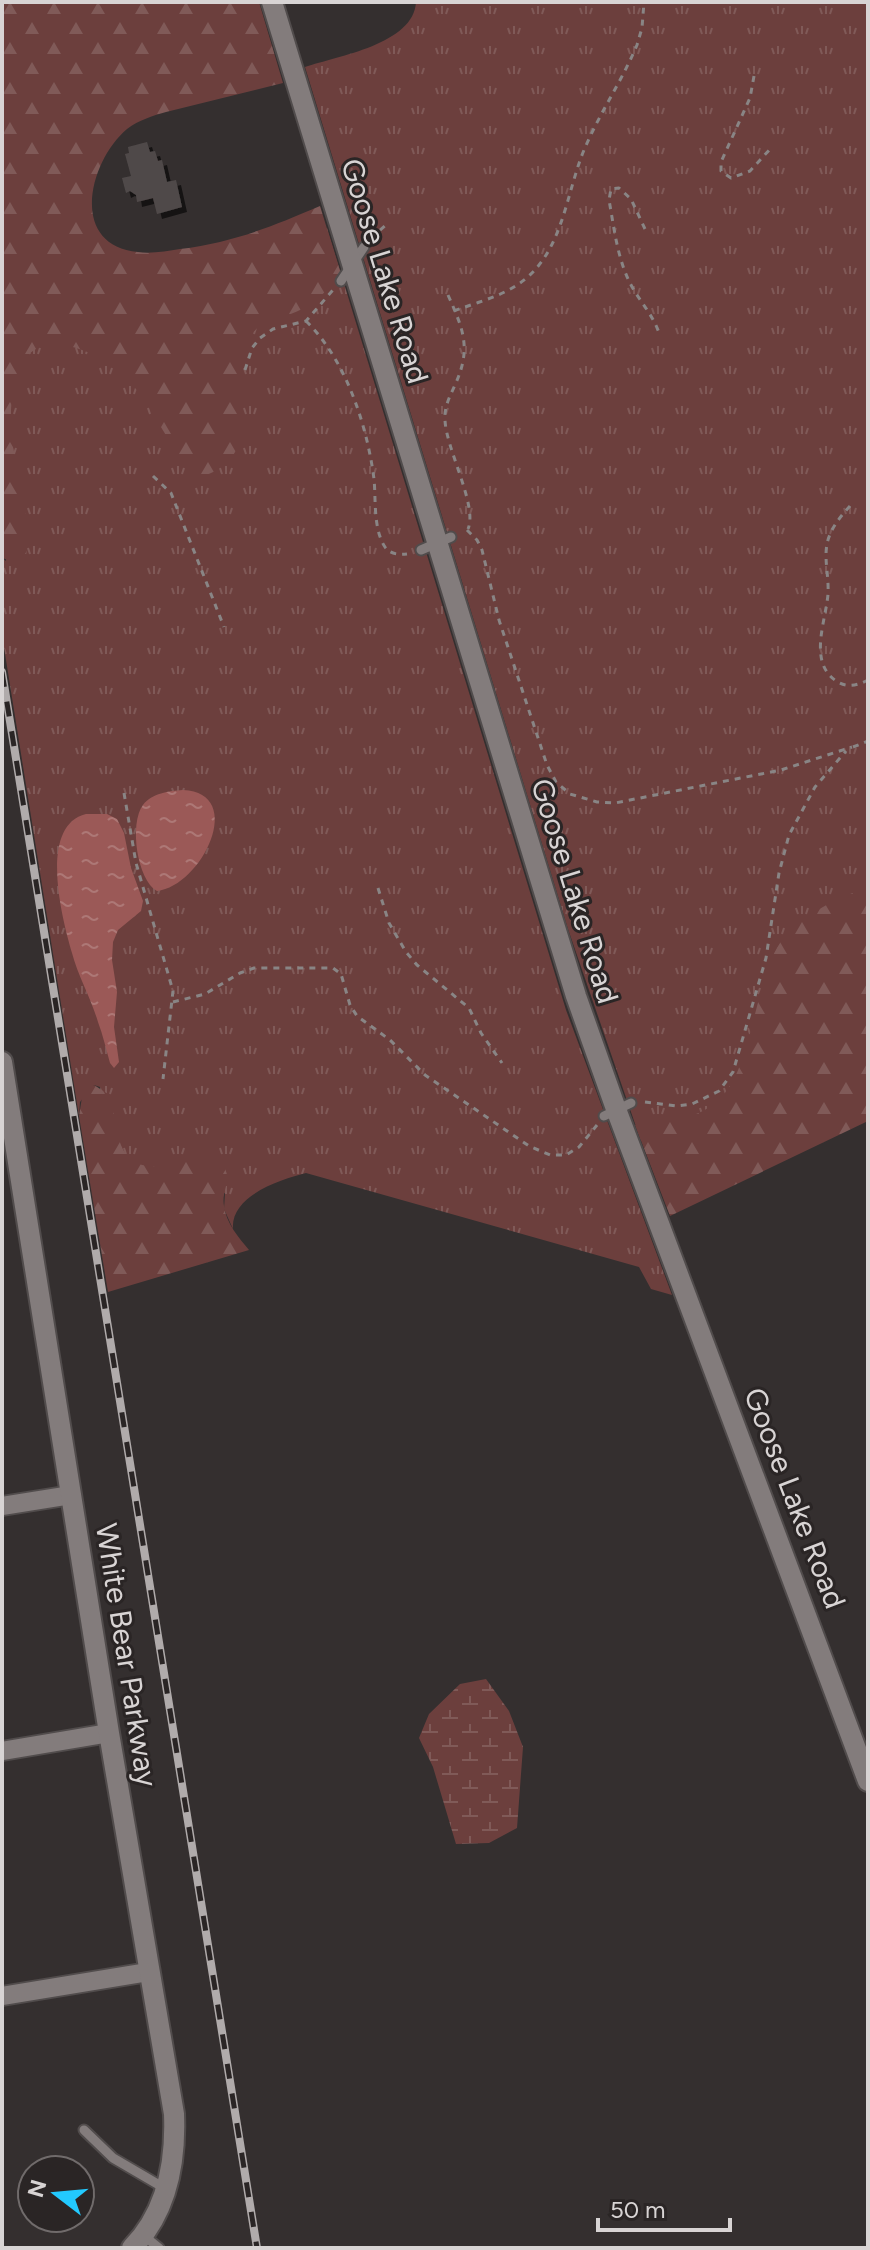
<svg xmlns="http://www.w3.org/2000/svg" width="870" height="2250" font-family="Figtree,sans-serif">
<defs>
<pattern id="grass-tufts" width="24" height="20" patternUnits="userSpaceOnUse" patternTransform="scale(2)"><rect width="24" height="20" fill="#6c3f3d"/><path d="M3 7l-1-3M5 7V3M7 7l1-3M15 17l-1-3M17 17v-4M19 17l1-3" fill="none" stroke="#805a58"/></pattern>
<pattern id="forest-firs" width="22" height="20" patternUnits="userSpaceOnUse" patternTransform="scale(2)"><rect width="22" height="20" fill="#6c3f3d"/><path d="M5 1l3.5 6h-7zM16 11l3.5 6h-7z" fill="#805a58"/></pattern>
<pattern id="wetland-marsh" width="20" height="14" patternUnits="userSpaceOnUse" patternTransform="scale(2)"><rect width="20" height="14" fill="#6c3f3d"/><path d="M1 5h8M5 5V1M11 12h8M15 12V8" fill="none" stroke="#805a58"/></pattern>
<pattern id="water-ripples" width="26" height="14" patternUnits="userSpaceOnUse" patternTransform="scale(2)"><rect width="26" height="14" fill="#9b5957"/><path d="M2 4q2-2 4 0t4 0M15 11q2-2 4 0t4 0" fill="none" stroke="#ad7876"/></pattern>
<filter id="shadow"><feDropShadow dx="5" dy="5" stdDeviation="0" flood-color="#0009"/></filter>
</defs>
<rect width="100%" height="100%" fill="#342f2f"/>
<g fill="url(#grass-tufts)">
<path d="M416 2H868V986L722 1164 641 1141 568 929 305 67C338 56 414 44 416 2Z"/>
<path d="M327 228 566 1010 672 1295 651 1289 639 1267 306 1173C281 1179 230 1196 233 1229L224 1209 225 1193 123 1217 100 1087 94 1085 80 1102 79 1116 2 635V558L6 561 2 457V250L94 277Z"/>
</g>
<g fill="url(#forest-firs)">
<path d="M2 2H259L283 83 166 112C152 116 139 120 127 129 89 161 68 245 138 252 151 254 167 251 180 249 234 242 271 227 320 206L341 274C329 288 316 303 300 310 282 319 264 318 251 335 245 343 241 354 240 364 237 401 259 445 215 471 204 478 196 474 187 466 165 439 152 405 128 380 116 366 100 356 82 350 24 328 10 374 11 422 12 467 32 512 26 557L19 563 2 558Z"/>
<path d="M868 887V1121L670 1216 635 1125C736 1121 737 1081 760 995 765 977 770 958 780 943 798 916 838 898 868 887Z"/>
<path d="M94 1085 108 1094C116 1111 115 1140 126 1154 148 1184 194 1147 222 1164 234 1180 221 1189 224 1206 226 1223 239 1238 249 1250L108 1292 79 1116 83 1091Z"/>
</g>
<polygon fill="url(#wetland-marsh)" points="486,1679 509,1711 523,1747 517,1828 489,1843 456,1844 433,1767 419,1738 429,1714 460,1684"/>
<g fill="url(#water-ripples)">
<path d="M183 790C247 793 202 886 157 891 137 880 129 823 143 805 152 793 169 791 183 790Z"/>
<path d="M86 814H107L117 819 124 833 131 868 143 901 141 911 118 930 113 942 112 960 117 992 114 1027 119 1062 114 1068 110 1063C106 1049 103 1035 98 1022 91 998 78 976 72 953 62 918 38 826 86 814Z"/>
</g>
<polygon fill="#504a4a" filter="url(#shadow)" points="147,142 150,152 155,151 158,161 162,160 167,182 176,180 182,207 157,214 153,198 137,202 136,195 130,191 126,193 122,178 131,176 125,154 129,153 128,147"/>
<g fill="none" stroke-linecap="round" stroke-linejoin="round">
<g stroke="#514c4c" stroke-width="13">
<g id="lane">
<polyline points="341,281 364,247"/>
<polyline points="421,550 451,537"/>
<polyline points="604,1116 631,1103"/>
<polyline points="84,2130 113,2158 166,2189"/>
<polyline points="143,2235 159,2248"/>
</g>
</g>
<g stroke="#514c4c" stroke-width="22">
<g id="street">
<polyline points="2,1506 71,1495"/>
<polyline points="2,1751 109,1733"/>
<polyline points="2,1996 148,1972"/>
</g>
</g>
<g stroke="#514c4c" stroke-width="24">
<g id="secondary">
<polyline points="272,2 576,996 616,1109 868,1781"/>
<path d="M2 1062 109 1733 174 2114C176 2163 167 2212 132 2248"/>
</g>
</g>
<g stroke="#898585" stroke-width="3" stroke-dasharray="6 6" stroke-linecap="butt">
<polyline points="754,76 750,98 721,162 721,171 731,178 750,171 772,147"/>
<path d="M645 229 631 199 619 188 611 189 609 200C614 227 617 256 629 281 638 300 654 315 660 336"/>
<polyline points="371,238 386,225"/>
<path d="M448 295C463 329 472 348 455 385 450 396 444 407 445 420 446 449 478 506 468 529"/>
<path d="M454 311C475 303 499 297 517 285 561 257 565 200 582 155 597 117 621 83 637 45L642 28 644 2"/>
<path d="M306 321C346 360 367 425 374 479 376 499 373 529 385 547 390 554 398 555 407 554"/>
<polyline points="245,370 252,348 260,338 273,329 306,321 333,290"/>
<polyline points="153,476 171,493 224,627"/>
<path d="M850 506C840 517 830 529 827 544 824 560 829 577 828 594 826 621 807 664 838 682 848 688 858 685 868 680"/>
<polyline points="467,530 477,540 482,550 499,620 547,765 556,782 570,794 597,802 615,803 781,770 852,747"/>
<polyline points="853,747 868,741"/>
<polyline points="124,793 136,863 173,991 163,1079"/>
<polyline points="378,888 389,923 406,952 417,965 469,1008 481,1033 502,1063"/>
<polyline points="173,1002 205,994 240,973 254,968 333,968 341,974 350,1005 357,1016 390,1040 425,1075 529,1146 550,1155 566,1155 579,1147 597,1125"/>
<polyline points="645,1102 676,1106 692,1104 719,1091 733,1072 766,958 779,873 789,835 815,787 846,751"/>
</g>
<use href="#lane" stroke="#837c7c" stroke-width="9"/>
<use href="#street" stroke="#837c7c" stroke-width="18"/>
<use href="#secondary" stroke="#837c7c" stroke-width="20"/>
<g stroke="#b0abab" stroke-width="8">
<polyline id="rail" points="2,672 257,2248"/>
</g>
<use href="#rail" stroke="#2a2525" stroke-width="5" stroke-dasharray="15" stroke-linecap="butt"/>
</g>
<g text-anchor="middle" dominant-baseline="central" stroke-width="6" stroke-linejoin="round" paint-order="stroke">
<g font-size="30" fill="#d8d4d4" stroke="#2a2525">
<text transform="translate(385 271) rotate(73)">Goose Lake Road</text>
<text transform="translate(575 891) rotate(73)">Goose Lake Road</text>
<text transform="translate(795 1498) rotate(69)">Goose Lake Road</text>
<text transform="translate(127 1655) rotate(81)">White Bear Parkway</text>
</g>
</g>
<rect width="870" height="2250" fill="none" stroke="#d8d4d4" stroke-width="8"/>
<g transform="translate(56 2194) rotate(286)"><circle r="38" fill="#2a2525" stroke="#706b6b" stroke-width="2"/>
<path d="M0-6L14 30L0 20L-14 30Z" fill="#23c9fe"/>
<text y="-12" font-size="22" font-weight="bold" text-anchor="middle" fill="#d8d4d4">N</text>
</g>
<path d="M598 2218v12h132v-12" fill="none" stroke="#d8d4d4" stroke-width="4"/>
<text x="610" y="2218" font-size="24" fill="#d8d4d4" stroke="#2a2525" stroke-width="6" paint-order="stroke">50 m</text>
</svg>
